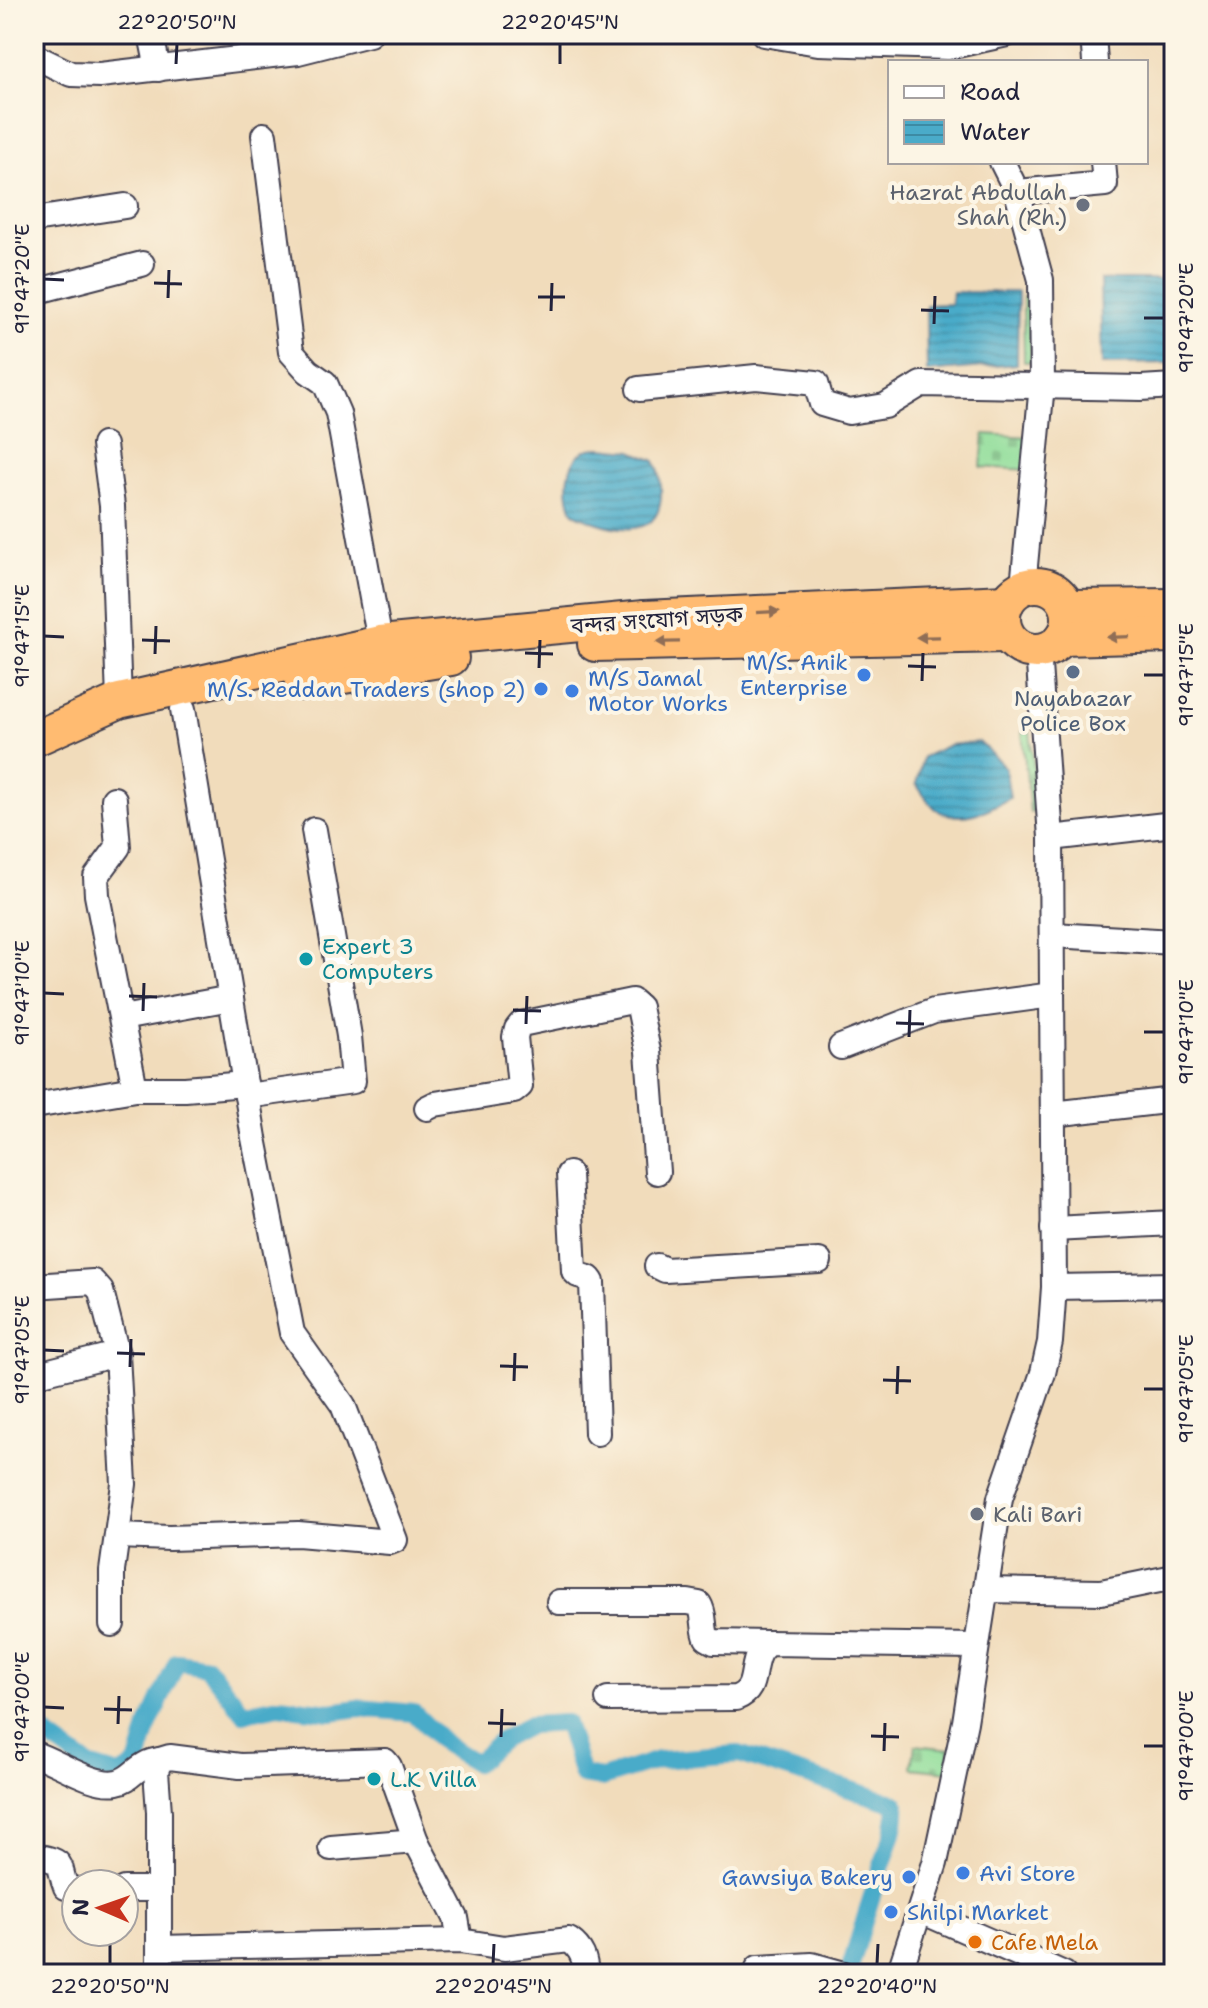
<svg xmlns="http://www.w3.org/2000/svg" width="1208" height="2008" font-family="'Shantell Sans','Noto Sans Bengali',sans-serif">
<defs>
<pattern id="cemetery-stones" width="16" height="16" patternUnits="userSpaceOnUse" patternTransform="scale(2)"><rect width="16" height="16" fill="#92de9b"/><path d="M2 7V4a2 2 0 0 1 4 0v3zM10 15v-3a2 2 0 0 1 4 0v3z" fill="#7ebe86"/></pattern>
<pattern id="water-rules" width="6" height="5" patternUnits="userSpaceOnUse" patternTransform="scale(2)"><rect width="6" height="5" fill="#4aabc9"/><path d="M0 2.5h6" fill="none" stroke="#3d8ba4"/></pattern>
</defs>
<rect width="100%" height="100%" fill="#fcf5e5"/>
<filter id="ink" filterUnits="userSpaceOnUse"><feTurbulence type="fractalNoise" baseFrequency=".0125" numOctaves="2"/><feDisplacementMap in="SourceGraphic" scale="16" xChannelSelector="R" yChannelSelector="G"/><feConvolveMatrix kernelMatrix="1 2 1 2 8 2 1 2 1" color-interpolation-filters="sRGB"/></filter>
<filter id="wash" filterUnits="userSpaceOnUse"><feTurbulence type="fractalNoise" baseFrequency=".006" numOctaves="4" result="noise"/><feDisplacementMap in="SourceGraphic" scale="32" xChannelSelector="R" yChannelSelector="G"/><feGaussianBlur stdDeviation="1.8" result="paint"/><feColorMatrix in="noise" values="0 0 0 0 0 0 0 0 0 0 0 0 0 0 0 0 0 1.4 0 .05"/><feComposite in="paint" operator="in"/></filter>
<g filter="url(#wash)">
<rect width="100%" height="100%" fill="#f1dcbb"/>
<g fill="url(#cemetery-stones)" stroke="#5a806b" stroke-width="2">
<polygon points="1023,296 1029,296 1031,362 1024,362"/>
<polygon points="984,434 1029,437 1027,470 981,467"/>
<polygon points="1030,731 1038,810 1030,812 1022,732"/>
<polygon points="915,1745 950,1749 948,1772 912,1768"/>
</g>
<g fill="url(#water-rules)" stroke="#366682" stroke-width="2">
<polygon points="1100,280 1174,280 1174,363 1102,364"/>
<polygon points="953,292 1018,292 1017,364 927,372 926,305 951,304"/>
<path d="M602 448 632 451 655 461C661 474 662 485 661 498 657 546 601 526 574 513 566 497 564 464 583 452 588 448 597 448 602 448Z"/>
<path d="M979 742 1005 767 1010 798C988 810 961 825 936 809 929 804 922 792 916 784L923 757 949 745Z"/>
</g>
<g fill="none" stroke-linecap="round" stroke-linejoin="round">
<path stroke="#4aabc9" stroke-width="18" d="M34 1726 89 1766 119 1775 137 1765 149 1724 177 1662 207 1667 244 1713 279 1706 331 1712 359 1708 414 1713 445 1744 476 1763 502 1740 530 1725 566 1723 582 1775 602 1778 658 1760 739 1754 896 1804C898 1832 884 1856 876 1883 866 1913 858 1944 848 1974"/>
</g>
</g>
<g filter="url(#ink)">
<g fill="none" stroke-linecap="round" stroke-linejoin="round">
<g stroke="#413e4e" stroke-width="28">
<g id="minor">
<polyline points="151,34 158,69"/>
<polyline points="764,34 818,43 948,47 1007,34"/>
<polyline points="1093,34 1095,62"/>
<polyline points="34,56 71,74 100,75 298,52 369,34"/>
<polyline points="264,135 291,352 308,371 325,383 338,413 383,658"/>
<polyline points="1002,162 1017,192 1041,280 1042,384 1023,587"/>
<polyline points="1017,192 1105,184 1103,162"/>
<polyline points="34,220 125,206"/>
<polyline points="34,292 142,264"/>
<polyline points="639,389 756,377 816,383 822,404 849,412 885,406 921,384 1141,388 1174,386"/>
<polyline points="104,445 112,506 119,701"/>
<polyline points="114,799 118,847 96,877 97,895 135,1089"/>
<polyline points="1051,838 1174,824"/>
<polyline points="1053,935 1174,942"/>
<polyline points="122,1018 231,998"/>
<polyline points="841,1047 934,1011 1052,995"/>
<polyline points="247,1096 353,1081 349,1036 314,830"/>
<polyline points="34,1106 135,1089 185,1089 245,1084"/>
<polyline points="427,1108 435,1104 514,1091 520,1086 515,1037 517,1029 521,1024 632,1001 639,1007 648,1051 657,1172"/>
<polyline points="1053,1114 1174,1100"/>
<polyline points="569,1174 574,1271 578,1275 589,1278 592,1282 597,1433"/>
<polyline points="1053,1229 1174,1223"/>
<polyline points="657,1266 665,1270 819,1261"/>
<polyline points="34,1286 93,1282 101,1291 117,1354 124,1484 112,1571 112,1624"/>
<polyline points="1054,1287 1174,1285"/>
<polyline points="34,1375 117,1354"/>
<polyline points="118,1536 169,1538 298,1534 390,1542 395,1540 343,1405 292,1333 254,1138 183,709"/>
<polyline points="985,1590 1101,1592 1174,1577"/>
<path d="M559 1602H688L699 1604C706 1615 702 1627 707 1638L714 1642 768 1643"/>
<path d="M608 1699 736 1698C758 1690 750 1670 759 1653 761 1649 765 1646 768 1643L975 1646"/>
<path d="M34 1754C57 1761 93 1787 117 1782 134 1779 136 1763 160 1760"/>
<polyline points="331,1848 416,1841"/>
<path d="M40 1857C67 1862 57 1866 66 1887L76 1890"/>
<polyline points="124,1889 159,1889"/>
<polyline points="921,1911 1064,1974"/>
<path d="M160 1948 460 1941 504 1948 569 1940C582 1949 585 1959 586 1974"/>
<polyline points="758,1968 812,1965 844,1974"/>
<polyline points="159,1974 159,1812 156,1771 160,1760 170,1757 240,1766 385,1761 389,1766 416,1841 456,1918 460,1941"/>
<polyline points="899,1974 935,1863 965,1722 1000,1498 1043,1373 1050,1342 1054,1287 1051,838 1038,650"/>
</g>
</g>
<g stroke="#413e4e" stroke-width="38">
<g id="highway">
<circle cx="1036" cy="618" r="33"/>
<polyline points="1068,607 1174,606"/>
<polyline points="1062,638 1174,635"/>
<polyline points="595,644 1006,635"/>
<polyline points="302,683 451,658"/>
<polyline points="34,739 119,701 380,643 644,618 1007,602"/>
</g>
</g>
<use href="#minor" stroke="#fff" stroke-width="24"/>
<use href="#highway" stroke="#ffbb71" stroke-width="34"/>
</g>
<defs><path id="oneway-solid" d="M-6-.8H1V-3.2L6.5 0L1 3.2V.8H-6Z" transform="scale(2)"/></defs>
<g fill="#906e56">
<use href="#oneway-solid" transform="translate(768 612) rotate(-3)"/>
<use href="#oneway-solid" transform="translate(928 637) rotate(179)"/>
<use href="#oneway-solid" transform="translate(1118 637) rotate(178)"/>
<use href="#oneway-solid" transform="translate(668 642) rotate(179)"/>
</g>
</g>
<path fill="none" stroke="#22223b" stroke-width="3" d="M176 64 177 44M560 64V44M44 279 64 280M154 283 182 284M538 297H565M168 298 169 270M921 310 949 311M551 311 552 283M1144 318H1164M934 324 935 296M44 636 64 637M142 640 170 641M525 653 553 654M155 654 156 626M908 666 936 667M539 668 540 640M1144 675H1164M922 681 923 653M44 993 64 994M129 996 157 997M513 1010 541 1011M143 1011 144 983M896 1023 924 1024M526 1024 527 996M1144 1032H1164M909 1037 910 1010M44 1350 64 1351M117 1353 145 1354M500 1366 528 1367M130 1367 131 1339M883 1380 911 1381M514 1381 515 1353M1144 1389H1164M897 1394 898 1366M44 1707 64 1708M104 1709 132 1710M488 1723 516 1724M118 1724 119 1696M871 1736 899 1737M501 1737 502 1709M1144 1746H1164M884 1751 885 1723M110 1964V1944M493 1964 494 1944M877 1964 878 1944"/>
<g fill="#6b7280" stroke="#fcf5e5" stroke-width="3">
<circle cx="1083" cy="205" r="8"/>
<circle cx="977" cy="1514" r="8"/>
</g>
<circle fill="#5c6f8a" stroke="#fcf5e5" stroke-width="3" cx="1073" cy="672" r="8"/>
<g fill="#3f7fe0" stroke="#fcf5e5" stroke-width="3">
<circle cx="864" cy="675" r="8"/>
<circle cx="541" cy="689" r="8"/>
<circle cx="572" cy="691" r="8"/>
<circle cx="963" cy="1873" r="8"/>
<circle cx="909" cy="1877" r="8"/>
<circle cx="891" cy="1912" r="8"/>
</g>
<g fill="#0f9aa8" stroke="#fcf5e5" stroke-width="3">
<circle cx="306" cy="959" r="8"/>
<circle cx="374" cy="1779" r="8"/>
</g>
<circle fill="#e8710a" stroke="#fcf5e5" stroke-width="3" cx="975" cy="1942" r="8"/>
<g text-anchor="middle" dominant-baseline="central" stroke-width="8" stroke-linejoin="round" paint-order="stroke">
<g font-size="22" fill="#5b616d" stroke="#fcf5e5" text-anchor="end">
<text x="1067" y="192">Hazrat Abdullah<tspan x="1067" dy="25">Shah (Rh.)</tspan></text>
<text x="993" y="1514" text-anchor="start">Kali Bari</text>
</g>
<g font-size="22" fill="#22223b" stroke="#fcf5e5">
<text transform="translate(657 620) rotate(-4)">বন্দর সংযোগ সড়ক</text>
</g>
<g font-size="22" fill="#366cbe" stroke="#fcf5e5" text-anchor="end">
<text x="848" y="662">M/S. Anik<tspan x="848" dy="25">Enterprise</tspan></text>
<text x="588" y="678" text-anchor="start">M/S Jamal<tspan x="588" dy="25">Motor Works</tspan></text>
<text x="525" y="689">M/S. Reddan Traders (shop 2)</text>
<text x="979" y="1873" text-anchor="start">Avi Store</text>
<text x="893" y="1877">Gawsiya Bakery</text>
<text x="907" y="1912" text-anchor="start">Shilpi Market</text>
</g>
<g font-size="22" fill="#4e5e75" stroke="#fcf5e5">
<text x="1073" y="698">Nayabazar<tspan x="1073" dy="25">Police Box</tspan></text>
</g>
<g font-size="22" fill="#0d838f" stroke="#fcf5e5" text-anchor="start">
<text x="322" y="946">Expert 3<tspan x="322" dy="25">Computers</tspan></text>
<text x="390" y="1779">L.K Villa</text>
</g>
<g font-size="22" fill="#c56008" stroke="#fcf5e5" text-anchor="start">
<text x="991" y="1942">Cafe Mela</text>
</g>
</g>
<rect width="1208" height="2008" fill="none" stroke="#fcf5e5" stroke-width="88"/>
<rect x="888" y="60" width="260" height="104" fill="#fcf5e5" stroke="#a5a1a1" stroke-width="2"/>
<rect x="904" y="86" width="40" height="12" fill="#ffffff" stroke="#a5a1a1" stroke-width="2"/>
<text x="960" y="100" font-size="24" fill="#22223b">Road</text>
<rect x="904" y="120" width="40" height="24" fill="url(#water-rules)" stroke="#a5a1a1" stroke-width="2"/>
<text x="960" y="140" font-size="24" fill="#22223b">Water</text>
<g transform="translate(100 1908) rotate(272)"><circle r="38" fill="#fcf5e5" stroke="#a5a1a1" stroke-width="2"/>
<path d="M0-6L14 30L0 20L-14 30Z" fill="#c8321e"/>
<text y="-12" font-size="22" font-weight="bold" text-anchor="middle" fill="#22223b">N</text>
</g>
<rect x="44" y="44" width="1120" height="1920" fill="none" stroke="#22223b" stroke-width="3"/>
<g font-size="20" text-anchor="middle" fill="#22223b">
<text x="177" y="29">22°20'50"N</text>
<text x="560" y="29">22°20'45"N</text>
<text transform="translate(22 279) rotate(-90)" y="7">91°47'20"E</text>
<text transform="translate(1186 318) rotate(-90)" y="7">91°47'20"E</text>
<text transform="translate(22 636) rotate(-90)" y="7">91°47'15"E</text>
<text transform="translate(1186 675) rotate(-90)" y="7">91°47'15"E</text>
<text transform="translate(22 993) rotate(-90)" y="7">91°47'10"E</text>
<text transform="translate(1186 1032) rotate(-90)" y="7">91°47'10"E</text>
<text transform="translate(22 1350) rotate(-90)" y="7">91°47'05"E</text>
<text transform="translate(1186 1389) rotate(-90)" y="7">91°47'05"E</text>
<text transform="translate(22 1707) rotate(-90)" y="7">91°47'00"E</text>
<text transform="translate(1186 1746) rotate(-90)" y="7">91°47'00"E</text>
<text x="110" y="1993">22°20'50"N</text>
<text x="493" y="1993">22°20'45"N</text>
<text x="877" y="1993">22°20'40"N</text>
</g>
</svg>
